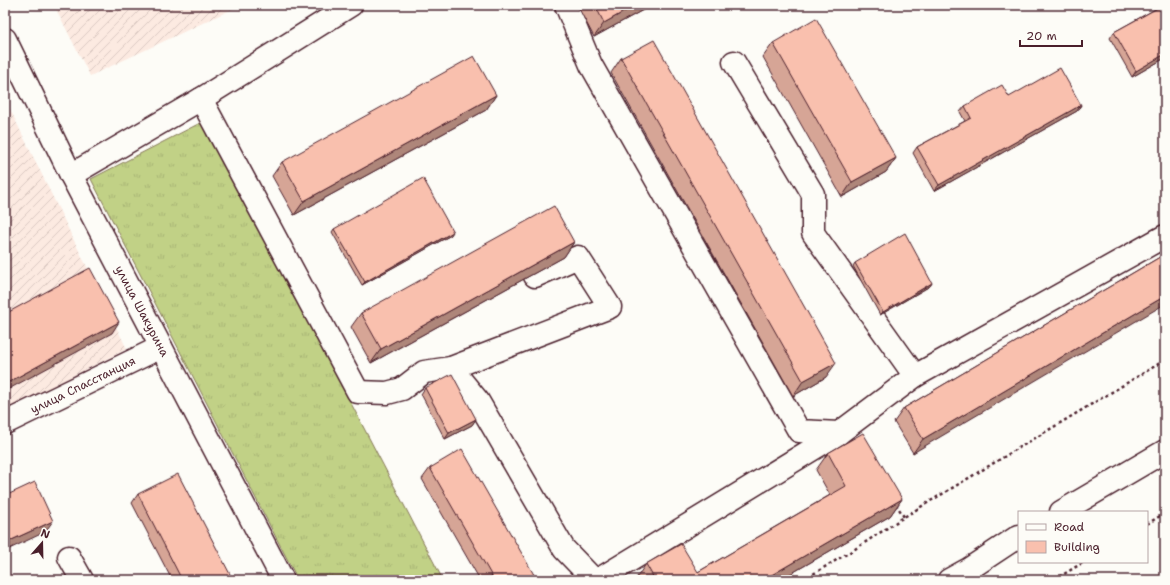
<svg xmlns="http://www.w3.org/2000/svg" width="1170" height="585" font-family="'Shantell Sans',sans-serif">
<defs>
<pattern id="industrial-furrows" width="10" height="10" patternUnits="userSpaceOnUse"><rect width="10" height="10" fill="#fceae1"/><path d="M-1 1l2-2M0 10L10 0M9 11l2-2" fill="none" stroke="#dac8c1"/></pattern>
<pattern id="grass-tufts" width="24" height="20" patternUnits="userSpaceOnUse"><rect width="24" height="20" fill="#c1d186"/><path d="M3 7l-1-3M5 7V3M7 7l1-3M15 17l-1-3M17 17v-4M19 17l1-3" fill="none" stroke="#a7b374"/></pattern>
</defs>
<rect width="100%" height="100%" fill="#fdfcf7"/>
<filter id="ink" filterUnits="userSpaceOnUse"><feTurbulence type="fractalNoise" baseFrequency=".025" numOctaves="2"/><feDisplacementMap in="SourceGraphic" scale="8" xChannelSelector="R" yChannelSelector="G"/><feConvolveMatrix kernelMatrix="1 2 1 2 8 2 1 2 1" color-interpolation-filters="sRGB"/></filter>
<g filter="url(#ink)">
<g fill="url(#industrial-furrows)">
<polygon points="54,5 241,5 90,76"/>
<polygon points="5,99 127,349 5,410"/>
</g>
<polygon fill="url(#grass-tufts)" stroke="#867858" points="204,121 443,580 298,580 91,179"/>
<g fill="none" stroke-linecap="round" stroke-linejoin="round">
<g stroke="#4a1f2b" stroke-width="25">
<g id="minor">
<polyline points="566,5 591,65 799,431 839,433 915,376 813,233 813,194 734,62"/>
<polyline points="5,39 71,175 283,580"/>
<polyline points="201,99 351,5"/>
<polyline points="71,175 201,99 358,392 387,393 402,389 424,372 451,368 478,401 564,549 594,580"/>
<polyline points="451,368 610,307 578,257 535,276"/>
<polyline points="915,376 1165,236"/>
<polyline points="5,423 161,347"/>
<polyline points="69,557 82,580"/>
<polyline points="598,580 839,433"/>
</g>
</g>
<g stroke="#4a1f2b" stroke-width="25">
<g id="major">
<polyline points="1061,512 1165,451"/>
<polyline points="949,580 969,569 1019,536"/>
</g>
</g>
<g stroke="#4a1f2b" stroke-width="2.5" stroke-dasharray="3 3" stroke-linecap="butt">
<polyline points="896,504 904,517"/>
<polyline points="1147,524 1165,513"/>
<polyline points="803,580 855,549 904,517 1165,360"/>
<polyline points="1054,580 1084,562"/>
</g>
<use href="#minor" stroke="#fdfcf7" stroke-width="22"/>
<use href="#major" stroke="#fdfcf7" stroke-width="22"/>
</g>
<g fill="#d6a596" stroke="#4a1f2b">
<polygon points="577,5 652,5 594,37"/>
<polygon points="1158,5 1165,5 1165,58 1132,77 1110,38 1114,32 1159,7"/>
<polygon points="773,43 896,158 886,172 842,197 763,57"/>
<polygon points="621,58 826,377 793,396 611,73"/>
<polygon points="496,95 486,110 294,215 272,176 282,162"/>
<polygon points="1009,97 1081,105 1077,111 934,191 913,153 917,147 965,121 960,112 965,106"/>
<polygon points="334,229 451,235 362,285 332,232"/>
<polygon points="574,242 564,257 371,363 351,327 361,313"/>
<polygon points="1165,254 913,453 894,422 904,408"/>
<polygon points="855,263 932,283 930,286 880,315 853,266"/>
<polygon points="425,388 476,419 472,425 445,439 421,394"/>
<polygon points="828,453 902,499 890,516 780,580 635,580 646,564 698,572 830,495 816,470"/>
<polygon points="430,468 537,580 480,580 422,479"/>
<polygon points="138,494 233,580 172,580 132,503"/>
</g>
<g fill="#ae867a" stroke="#4a1f2b">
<polygon points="636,5 652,5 594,37 604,23"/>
<polygon points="1165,54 1165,58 1132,77 1136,71"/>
<polygon points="496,95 486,110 294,215 304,201"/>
<polygon points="1081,105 1077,111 934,191 939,185"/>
<polygon points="896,158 886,172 842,197 852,182"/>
<polygon points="453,232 451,235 362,285 365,282"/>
<polygon points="574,242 564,257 371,363 381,349"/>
<polygon points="932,283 930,286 880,315 883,312"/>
<polygon points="1165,296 1165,304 913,453 923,439"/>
<polygon points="119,322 112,333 5,391 5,384"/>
<polygon points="836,363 826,377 793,396 803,381"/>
<polygon points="476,419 472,425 445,439 449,433"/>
<polygon points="902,499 890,516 780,580 763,580"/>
<polygon points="53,521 45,532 5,551 5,543"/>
</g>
<g fill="#f9c0ae" stroke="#4a1f2b">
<polygon points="595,5 636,5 604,23"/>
<polygon points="1163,5 1165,5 1165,54 1136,71 1114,32"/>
<polygon points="816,18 896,158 852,182 773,43"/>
<polygon points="654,40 836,363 803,381 621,58"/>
<polygon points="474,56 496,95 304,201 282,162"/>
<polygon points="1060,68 1081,105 939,185 917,147 971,118 965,106 1002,85 1009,97"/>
<polygon points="423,178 453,232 365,282 334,229"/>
<polygon points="554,206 574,242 381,349 361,313"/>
<polygon points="905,233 932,283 883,312 855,263"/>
<polygon points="1165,254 1165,296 923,439 904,408"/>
<polygon points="90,268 119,322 5,384 5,314"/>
<polygon points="452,374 476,419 449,433 425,388"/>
<polygon points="863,433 902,499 763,580 655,580 646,564 681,544 698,572 846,486 828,453"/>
<polygon points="462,449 537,580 494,580 430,468"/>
<polygon points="178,474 233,580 182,580 138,494"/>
<polygon points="35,482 53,521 5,543 5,496"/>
</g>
</g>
<g text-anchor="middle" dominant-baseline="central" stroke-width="3.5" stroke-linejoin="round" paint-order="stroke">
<g font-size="12" fill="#4a1f2b" stroke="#fdfcf7">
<text transform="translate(142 311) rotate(62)">улица Шакурина</text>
<text transform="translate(83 385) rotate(-26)">улица Спасстанция</text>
</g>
</g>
<rect width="1170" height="585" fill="none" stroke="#fdfcf7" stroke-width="20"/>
<rect x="10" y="10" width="1150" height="565" fill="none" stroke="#4a1f2b" stroke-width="1.5" filter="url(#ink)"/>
<rect x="1018" y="511" width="130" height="52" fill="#fdfcf7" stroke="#b5a4a5"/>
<rect x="1026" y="524" width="20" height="6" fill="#fdfcf7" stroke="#b5a4a5"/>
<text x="1054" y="531" font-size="12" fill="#4a1f2b">Road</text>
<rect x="1026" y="541" width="20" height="12" fill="#f9c0ae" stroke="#b5a4a5"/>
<text x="1054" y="551" font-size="12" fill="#4a1f2b">Building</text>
<g transform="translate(42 543) rotate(20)" stroke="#fdfcf7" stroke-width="3" paint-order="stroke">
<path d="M0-3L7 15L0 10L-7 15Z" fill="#4a1f2b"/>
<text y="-6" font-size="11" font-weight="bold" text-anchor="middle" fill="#4a1f2b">N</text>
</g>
<path d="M1020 40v6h62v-6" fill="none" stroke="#4a1f2b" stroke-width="2"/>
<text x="1026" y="40" font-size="12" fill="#4a1f2b" stroke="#fdfcf7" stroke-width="3" paint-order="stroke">20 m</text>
</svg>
